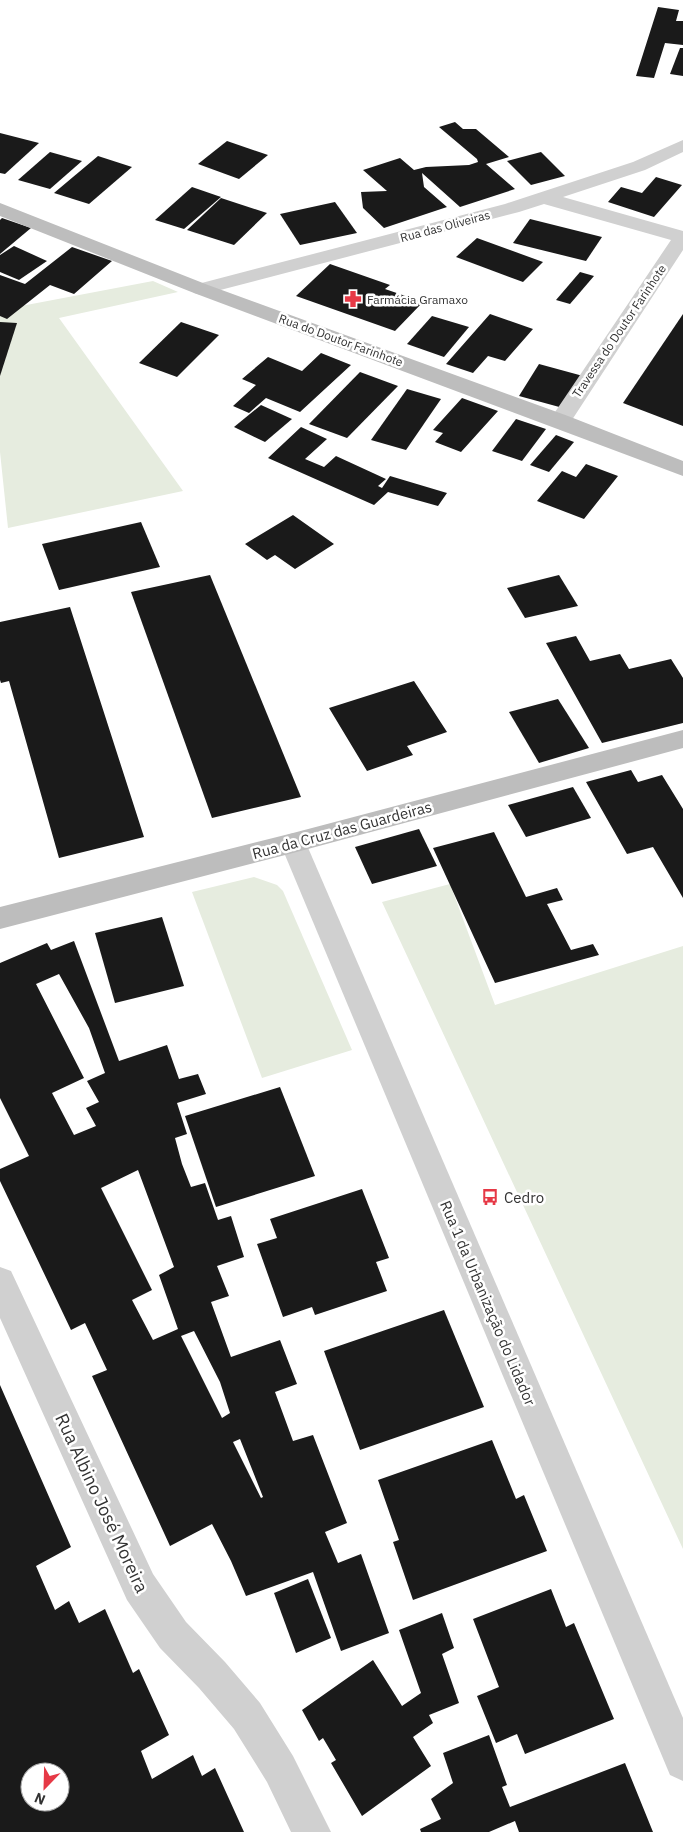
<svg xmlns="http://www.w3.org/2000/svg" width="683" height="1832" font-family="'IBM Plex Sans',sans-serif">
<rect width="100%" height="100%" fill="#fff"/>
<g fill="#e6ecdf">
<polygon points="153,281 178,292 59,318 183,491 8,528 0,452 0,310"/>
<polygon points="254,877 277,885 283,891 352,1050 262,1078 192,892"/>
<polygon points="450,884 495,1005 683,946 683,1549 382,902"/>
</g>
<g fill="#1a1a1a" fill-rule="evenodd">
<polygon points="658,7 679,10 676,21 683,21 683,45 665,43 654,78 636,76"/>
<polygon points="680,48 683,48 683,76 670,74"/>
<polygon points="455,122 463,129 476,129 509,157 486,164 515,189 460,207 422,173 424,187 447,207 384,228 363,208 361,192 387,191 363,170 400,158 414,170 426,167 469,165 478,162 477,159 439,127"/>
<polygon points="0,133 39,143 5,174 0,173"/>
<polygon points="227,141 268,155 239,179 198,164"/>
<polygon points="50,152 82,161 50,189 18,180"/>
<polygon points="541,152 565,176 531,185 507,161"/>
<polygon points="98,156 132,167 89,204 54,193"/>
<polygon points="656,177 682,185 654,217 608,202 621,187 642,193"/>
<polygon points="192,187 221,197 184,229 155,220"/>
<polygon points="221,198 267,213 234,245 187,230"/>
<polygon points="335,202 357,233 300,245 280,214"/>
<polygon points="2,218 31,228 0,254 0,220"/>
<polygon points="530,219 602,237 586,261 513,243"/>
<polygon points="477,238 543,262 523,282 456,257"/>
<polygon points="14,246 47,261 19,280 0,272 0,255"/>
<polygon points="72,247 112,261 74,294 50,285 7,319 0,316 0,275 25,284"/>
<polygon points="330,264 390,285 385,289 423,302 395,331 296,296"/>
<polygon points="580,272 594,276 570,304 556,300"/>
<polygon points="490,314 533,329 505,361 488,356 473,373 446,364"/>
<polygon points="683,314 683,426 623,403"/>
<polygon points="432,316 469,327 444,357 407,344"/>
<polygon points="0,322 17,323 0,376"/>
<polygon points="181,322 219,335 177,377 139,363"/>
<polygon points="321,353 351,365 300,412 266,398 249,413 233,406 256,385 242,379 268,357 302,371"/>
<polygon points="539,364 583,376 563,408 519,396"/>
<polygon points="360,372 398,386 347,438 309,424"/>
<polygon points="407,389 441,399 406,450 371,440"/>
<polygon points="462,398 498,411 461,452 435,442 443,433 433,430"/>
<polygon points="261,405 292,419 265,442 234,427"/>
<polygon points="516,419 546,429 522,461 492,451"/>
<polygon points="301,427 327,439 305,459 324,467 336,456 386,479 378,486 382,488 390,476 447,493 438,506 388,492 374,505 268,458"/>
<polygon points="556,435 574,442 549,472 530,465"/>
<polygon points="586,464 618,476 584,519 537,501 562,471 576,477"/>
<polygon points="293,515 334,544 295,569 275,555 267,560 245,544"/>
<polygon points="141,522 160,567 59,590 42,544"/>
<polygon points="210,575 301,797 212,818 131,592"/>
<polygon points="559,575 578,606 525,618 507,588"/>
<polygon points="70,607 144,837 59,858 9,681 1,683 0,680 0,622"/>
<polygon points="576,636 590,661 620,654 629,669 671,659 683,678 683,723 602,743 546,643"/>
<polygon points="414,681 447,732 407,746 413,755 367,771 329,708"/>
<polygon points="558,699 589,748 539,763 509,712"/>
<polygon points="631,770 638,782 662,775 683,809 683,898 653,847 627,854 586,782"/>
<polygon points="573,787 591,818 526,837 508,805"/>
<polygon points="419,829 437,866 372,884 355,847"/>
<polygon points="494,832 526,897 557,888 563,900 547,904 571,950 593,944 599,955 495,983 433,848"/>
<polygon points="162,917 184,986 115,1003 95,933"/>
<path d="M74 941 119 1061 167 1045 179 1079 198 1074 206 1094 177 1103 187 1134 175 1138 182 1164 191 1187 205 1183 218 1220 231 1216 244 1257 217 1266 229 1296 211 1302 231 1357 280 1340 297 1384 275 1392 293 1441 313 1435 347 1523 325 1532 338 1563 361 1554 389 1633 341 1651 313 1572 246 1596 231 1561 212 1524 170 1546 92 1376 107 1370 85 1323 71 1330 0 1181V1169L29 1156 0 1098V963L47 943 51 950ZM59 974 89 1028 105 1073 87 1081 99 1102 86 1108 96 1126 74 1135 52 1093 84 1078 36 984ZM138 1170 174 1267 159 1275 178 1329 153 1340 132 1300 152 1290 101 1188ZM194 1331 220 1382 230 1413 222 1418 181 1336ZM240 1439 263 1497 261 1498 233 1442Z"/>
<polygon points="280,1087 315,1176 216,1207 185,1116"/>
<polygon points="362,1189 389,1258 376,1262 387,1291 315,1315 312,1307 283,1317 257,1244 277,1238 270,1219"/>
<polygon points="444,1310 484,1407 360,1450 324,1351"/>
<path d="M0 1385 71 1547 36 1566 55 1610 69 1601 79 1623 105 1609 133 1673 139 1669 169 1735 141 1751 152 1779 193 1755 202 1776 215 1768 244 1832H0ZM30 1772H60V1802H30Z"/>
<polygon points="492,1440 516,1499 524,1495 547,1551 413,1600 393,1542 399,1540 378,1480"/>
<polygon points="308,1579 331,1638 296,1653 274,1593"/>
<polygon points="551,1589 566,1627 574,1623 614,1719 525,1754 517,1734 496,1743 477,1696 499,1687 473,1619"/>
<polygon points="442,1613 454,1648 442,1654 459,1703 429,1715 433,1723 413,1737 431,1766 362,1816 331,1763 336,1760 323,1738 319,1741 302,1710 373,1660 402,1706 421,1693 399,1630"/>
<polygon points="489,1735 507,1785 502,1787 510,1807 625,1763 653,1832 519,1832 515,1821 489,1832 421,1832 420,1829 441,1819 431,1799 453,1783 443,1753"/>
</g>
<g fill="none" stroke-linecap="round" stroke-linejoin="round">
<g fill="#d0d0d0" fill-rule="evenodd">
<polygon points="683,140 683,152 645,170 563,197 683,231 683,250 568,426 560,428 552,426 549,421 671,240 544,204 519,212 201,295 194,293 191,289 194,285 505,204 633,162"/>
<polygon points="293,833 302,836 306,843 683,1718 683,1781 670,1775 280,843 284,836"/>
<polygon points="0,1267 11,1271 153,1574 186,1622 225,1662 260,1703 293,1756 331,1832 291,1832 267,1782 234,1729 199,1688 160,1648 127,1600 0,1318"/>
</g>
<g fill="#bdbdbd" fill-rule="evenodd">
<polygon points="0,203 208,285 568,416 683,461 683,476 194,293 0,216"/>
<polygon points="683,730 683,748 293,853 0,929 0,907 293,833"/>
</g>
</g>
<defs>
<g id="pharmacy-bare" transform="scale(1.35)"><path d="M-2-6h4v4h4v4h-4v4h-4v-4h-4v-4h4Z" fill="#e63946" stroke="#fff" stroke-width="2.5" paint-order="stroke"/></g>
<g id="bus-bare" transform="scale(1.35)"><path d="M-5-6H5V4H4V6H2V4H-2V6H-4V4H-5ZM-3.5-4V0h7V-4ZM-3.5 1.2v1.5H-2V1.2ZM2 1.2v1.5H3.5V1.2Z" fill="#e63946" stroke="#fff" stroke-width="2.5" paint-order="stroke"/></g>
</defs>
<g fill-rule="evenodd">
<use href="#pharmacy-bare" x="353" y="299"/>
<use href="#bus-bare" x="490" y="1197"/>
</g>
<g text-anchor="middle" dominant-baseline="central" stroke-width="5" stroke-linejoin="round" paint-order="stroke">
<g font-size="12" fill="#333" stroke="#fff">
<text transform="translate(445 226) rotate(-15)">Rua das Oliveiras</text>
<text transform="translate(619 331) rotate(-56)">Travessa do Doutor Farinhote</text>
<text transform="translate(341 340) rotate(20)">Rua do Doutor Farinhote</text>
</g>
<g font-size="12" fill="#333" stroke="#fff" text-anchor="start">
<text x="367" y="299">Farmácia Gramaxo</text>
</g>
<g font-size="15" fill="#333" stroke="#fff">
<text transform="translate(342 830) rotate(-15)">Rua da Cruz das Guardeiras</text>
<text transform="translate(488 1303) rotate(67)">Rua 1 da Urbanização do Lidador</text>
</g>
<g font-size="15" fill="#333" stroke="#fff" text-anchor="start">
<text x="504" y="1197">Cedro</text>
</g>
<g font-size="18" fill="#333" stroke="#fff">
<text transform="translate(102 1503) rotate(65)">Rua Albino José Moreira</text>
</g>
</g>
<g transform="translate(45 1787) rotate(203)"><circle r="24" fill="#ffffff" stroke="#adadad"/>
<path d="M0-4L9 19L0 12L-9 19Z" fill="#e63946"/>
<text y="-8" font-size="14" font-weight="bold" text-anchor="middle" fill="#333333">N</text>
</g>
</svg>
